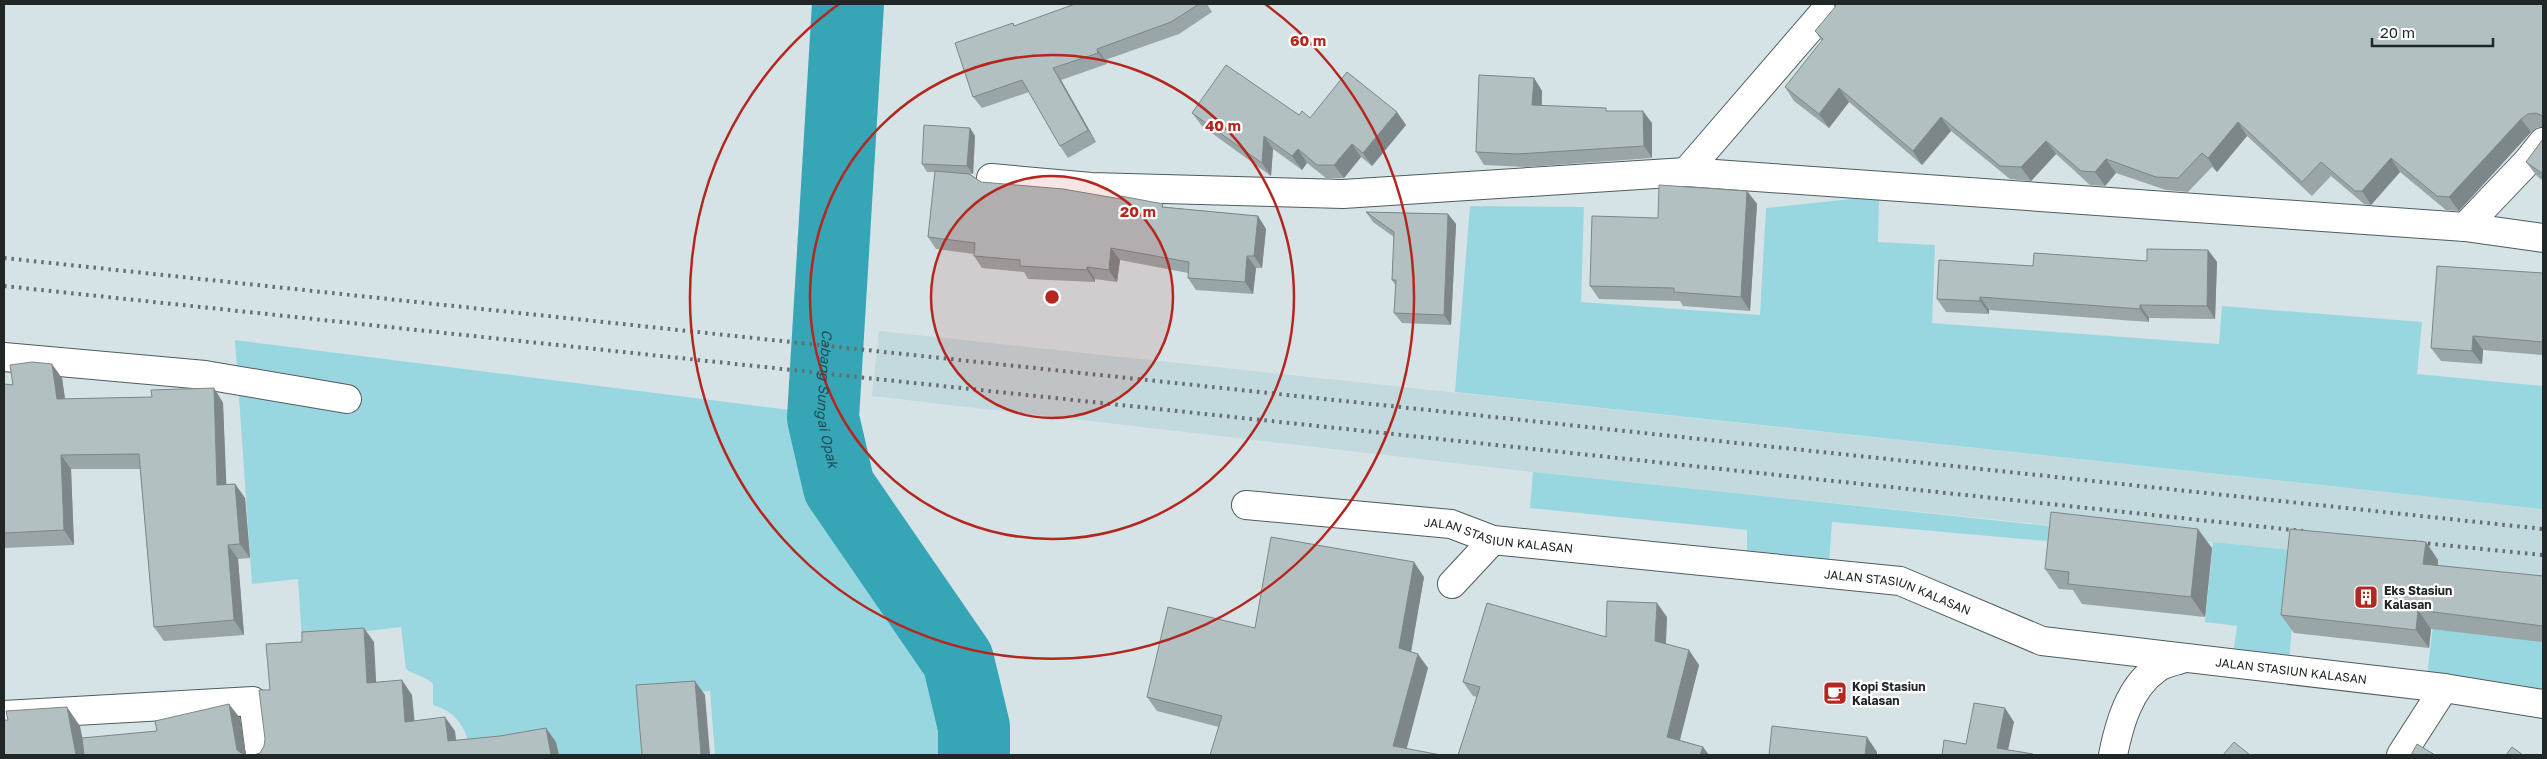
<svg xmlns="http://www.w3.org/2000/svg" width="2547" height="759" font-family="'Golos Text',sans-serif">
<rect width="100%" height="100%" fill="#d5e3e6"/>
<polygon fill="#c2d9dd" points="879,331 2543,509 2543,576 1533,472 872,396"/>
<g fill="#99d7e0">
<polygon points="1879,196 1878,242 1935,245 1932,323 2219,344 2222,306 2422,322 2417,374 2543,386 2543,509 1455,392 1470,206 1584,207 1581,302 1760,315 1766,208"/>
<path d="M235 340 830 415 843 423 853 439 861 497 876 522 912 603 945 705 953 706C960 723 965 737 963 755H715L710 691 644 696 647 755H471C468 731 458 712 433 705V684C425 676 416 676 406 669L401 627 302 639 298 579 252 584Z"/>
<polygon points="1533,472 2059,527 2058,542 1832,522 1829,563 1747,557 1747,530 1530,508"/>
<polygon points="2213,542 2299,551 2289,660 2233,654 2237,626 2205,622"/>
<polygon points="2440,565 2470,568 2469,586 2543,642 2543,693 2427,676"/>
</g>
<g fill="none" stroke-linecap="round" stroke-linejoin="round">
<path stroke="#36a5b5" stroke-width="72" id="s1" d="M848 4 823 418 839 487 958 660 974 727V755"/>
<g stroke="#505c5e" stroke-width="30">
<g id="street">
<polyline points="1686,172 1831,4"/>
<polyline points="991,178 1091,187 1343,194 1686,172 2465,227 2543,238"/>
<polyline points="2465,227 2527,162 2543,142"/>
<polyline points="4,357 205,375 347,399"/>
<path id="s2" d="M1246 505 1451 524 1493 540 1900 581 2042 641 2444 688 2543 704"/>
<polyline points="1452,584 1493,540"/>
<polyline points="4,715 253,701 260,755"/>
<path d="M2113 755C2119 725 2129 688 2156 669 2163 663 2177 661 2185 658"/>
<polyline points="2401,755 2444,688"/>
</g>
</g>
<use href="#street" stroke="#fff" stroke-width="28"/>
<g stroke="#666e70" stroke-width="4" stroke-dasharray="2.5 5" stroke-linecap="butt">
<polyline points="4,258 2543,529"/>
<polyline points="4,286 2303,531"/>
<polyline points="2413,542 2543,555"/>
</g>
</g>
<g fill="#99a5a7">
<polygon points="1075,4 1207,4 1212,12 1179,34 1105,60 1107,64 1061,80 1096,142 1068,158 1060,146 1029,92 982,108 973,97 1013,23 1015,26"/>
<polygon points="1833,4 2543,4 2543,127 2538,127 2531,132 2459,211 2446,210 2400,172 2371,205 2364,204 2331,176 2312,196 2247,136 2217,172 2212,167 2188,192 2166,190 2116,173 2105,186 2090,185 2056,154 2031,181 2010,179 1951,131 1922,165 1849,102 1829,128 1794,101 1785,87 1822,41 1815,31 1835,8"/>
<polygon points="1534,78 1542,91 1542,106 1608,111 1652,123 1652,158 1526,167 1484,165 1476,152"/>
<polygon points="1192,113 1299,115 1310,118 1406,125 1372,166 1361,157 1344,178 1326,178 1307,163 1302,170 1273,149 1271,176 1202,126"/>
<polygon points="970,128 975,136 973,174 970,174 981,182 1165,207 1258,216 1266,229 1262,268 1256,268 1253,294 1196,290 1188,278 1188,273 1120,260 1117,282 1095,279 1095,282 1028,279 1024,272 982,268 974,256 974,254 936,249 928,237 935,172 927,172 922,164"/>
<polygon points="2543,139 2543,181 2536,175 2526,162"/>
<polygon points="1747,191 1757,204 1750,311 1683,306 1680,301 1599,299 1590,286 1658,218"/>
<polygon points="1366,212 1448,214 1456,224 1451,325 1402,323 1394,313 1396,286 1392,280 1394,237 1373,222"/>
<polygon points="2208,250 2217,262 2215,319 2149,318 2149,322 1989,310 1989,314 1946,312 1937,299 2033,266 2147,261"/>
<polygon points="2543,273 2543,355 2483,350 2482,364 2441,361 2431,348"/>
<polygon points="62,378 65,399 152,397 214,388 223,403 226,485 235,484 245,498 250,558 238,559 244,635 164,641 154,627 140,469 71,469 74,545 4,548 4,384 13,385"/>
<polygon points="2212,548 2205,617 2082,604 2073,590 2059,589 2045,569"/>
<polygon points="2438,560 2438,566 2543,576 2543,642 2431,629 2429,648 2294,633 2281,615"/>
<polygon points="1424,577 1411,652 1428,668 1219,727 1157,711 1147,697 1255,628"/>
<polygon points="1667,617 1666,644 1699,665 1680,740 1703,747 1709,755 1458,755 1477,697 1473,696 1463,682 1606,637"/>
</g>
<g fill="#7d8688">
<polygon points="1097,49 1105,60 1107,64 1098,53"/>
<polygon points="1053,68 1061,80 1096,142 1088,130"/>
<polygon points="1534,78 1542,91 1541,118 1532,105"/>
<polygon points="1839,88 1849,102 1829,128 1819,114"/>
<polygon points="1643,111 1652,123 1652,158 1644,146"/>
<polygon points="1397,112 1406,125 1372,166 1363,153"/>
<polygon points="1941,117 1951,131 1922,165 1913,151"/>
<polygon points="2521,119 2531,132 2459,211 2449,197"/>
<polygon points="2238,122 2247,136 2217,172 2208,158"/>
<polygon points="970,128 975,136 973,174 967,166"/>
<polygon points="1264,136 1273,149 1271,176 1262,163"/>
<polygon points="2046,141 2056,154 2031,181 2021,167"/>
<polygon points="1352,144 1361,157 1344,178 1334,165"/>
<polygon points="1298,149 1307,163 1302,170 1292,156"/>
<polygon points="2391,158 2400,172 2371,205 2362,191"/>
<polygon points="2106,159 2116,173 2105,186 2095,172"/>
<polygon points="1747,191 1757,204 1750,311 1741,297"/>
<polygon points="1448,214 1456,224 1451,325 1444,315"/>
<polygon points="1258,216 1266,229 1262,268 1254,256"/>
<polygon points="1111,248 1120,260 1117,282 1109,270"/>
<polygon points="2208,250 2217,262 2215,319 2207,306"/>
<polygon points="1247,256 1256,268 1253,294 1245,282"/>
<polygon points="1087,267 1095,279 1095,282 1087,270"/>
<polygon points="1980,297 1989,310 1989,314 1980,301"/>
<polygon points="2140,305 2149,318 2149,322 2140,309"/>
<polygon points="2473,336 2483,350 2482,364 2472,351"/>
<polygon points="52,364 62,378 67,413 57,399"/>
<polygon points="214,388 223,403 227,500 217,485"/>
<polygon points="61,455 71,469 74,545 64,530"/>
<polygon points="235,484 245,498 250,558 240,544"/>
<polygon points="2198,529 2212,548 2205,617 2191,597"/>
<polygon points="2426,542 2438,560 2436,582 2423,564"/>
<polygon points="228,545 238,559 244,635 234,620"/>
<polygon points="1414,562 1424,577 1409,663 1399,648"/>
<polygon points="1657,603 1667,617 1665,655 1655,641"/>
<polygon points="2418,610 2431,629 2429,648 2416,630"/>
<polygon points="364,628 374,642 377,697 367,683"/>
<polygon points="1689,650 1699,665 1677,751 1667,737"/>
<polygon points="1418,654 1428,668 1405,755 1393,746"/>
<polygon points="402,680 412,695 416,736 405,722"/>
<polygon points="695,681 705,695 710,755 701,755"/>
<polygon points="229,704 240,718 246,755 241,755 237,750"/>
<polygon points="67,707 80,726 86,755 76,755"/>
<polygon points="2005,708 2014,722 2007,755 1997,748"/>
<polygon points="445,717 455,731 458,755 448,741"/>
<polygon points="546,728 556,742 559,755 551,755"/>
<polygon points="1867,737 1877,752 1877,755 1865,755"/>
<polygon points="1703,747 1709,755 1700,755"/>
</g>
<g fill="#b2c0c2" stroke="#7d8688">
<polygon points="1075,4 1199,4 1171,22 1097,49 1098,53 1053,68 1088,130 1060,146 1022,80 973,97 955,43 1013,23 1014,26"/>
<polygon points="1833,4 2543,4 2543,116 2536,113 2528,114 2521,119 2449,197 2437,196 2391,158 2362,191 2355,191 2321,162 2302,182 2238,122 2208,158 2202,153 2178,178 2156,177 2106,159 2095,172 2081,171 2046,141 2021,167 2000,166 1941,117 1913,151 1839,88 1819,114 1785,87 1823,39 1815,31 1836,6"/>
<polygon points="1226,65 1299,115 1302,111 1310,118 1347,72 1397,112 1363,153 1352,144 1334,165 1317,165 1298,149 1292,156 1264,136 1262,163 1192,113"/>
<polygon points="1479,75 1534,78 1532,105 1606,108 1606,111 1643,111 1644,146 1517,154 1476,152"/>
<polygon points="924,125 970,128 967,166 922,164"/>
<polygon points="2543,139 2543,174 2526,162"/>
<polygon points="935,171 969,174 981,182 1063,189 1121,199 1121,196 1163,204 1162,207 1258,216 1254,256 1247,256 1245,282 1188,278 1189,262 1111,248 1109,270 1087,267 1087,270 1020,266 1020,260 974,256 975,243 928,237"/>
<polygon points="1659,185 1747,191 1741,297 1674,292 1674,288 1590,286 1592,216 1658,218"/>
<polygon points="1366,212 1448,214 1444,315 1394,313 1396,280 1392,280 1394,232"/>
<polygon points="2147,249 2208,250 2207,306 2140,305 2140,309 1980,297 1980,301 1937,299 1939,260 2033,266 2034,253 2147,261"/>
<polygon points="2437,266 2543,273 2543,342 2473,336 2472,351 2431,348"/>
<polygon points="32,362 52,364 57,399 152,397 151,390 214,388 217,485 235,484 240,544 228,545 234,620 154,627 139,454 61,455 64,530 4,533 4,384 13,385 10,365"/>
<polygon points="2051,512 2198,529 2191,597 2068,584 2069,572 2045,569"/>
<polygon points="2290,529 2426,542 2423,564 2543,576 2543,626 2418,610 2416,630 2281,615"/>
<polygon points="1271,537 1414,562 1399,648 1418,654 1393,746 1441,755 1210,755 1222,716 1147,697 1168,607 1255,628"/>
<polygon points="1607,601 1657,603 1655,641 1689,650 1667,737 1703,747 1700,755 1458,755 1480,687 1463,682 1487,603 1606,637"/>
<polygon points="364,628 367,683 402,680 405,722 445,717 448,741 500,736 546,728 551,755 254,755 260,753 264,746 265,739 259,690 270,690 266,644 302,642 302,632"/>
<polygon points="695,681 701,755 642,755 636,685"/>
<polygon points="1974,703 2005,708 1997,748 2033,754 2032,755 1942,755 1944,740 1966,744"/>
<polygon points="229,704 237,750 244,755 247,755 84,755 82,738 157,731 155,721"/>
<polygon points="67,707 76,755 4,755 4,720 8,720 6,711"/>
<polygon points="1772,726 1867,737 1865,755 1769,755"/>
<polygon points="2234,742 2250,755 2223,755"/>
<polygon points="2417,744 2435,755 2411,755"/>
<polygon points="2512,747 2523,755 2506,755"/>
</g>
<circle cx="1052" cy="297" r="121" fill="#b5261f" fill-opacity=".12"/>
<g fill="none" stroke="#b5261f" stroke-width="2.5">
<circle cx="1052" cy="297" r="121"/>
<circle cx="1052" cy="297" r="242"/>
<path d="M1265 4A362 362 0 1 1 839 4"/>
</g>
<defs>
<g id="building-square" transform="scale(1.25)"><rect x="-9" y="-9" width="18" height="18" rx="4" fill="#b5261f" stroke="#fff"/><path d="M-4-6H4V6H1V3H-1V6H-4ZM-2.5-4.3h1.7v1.8h-1.7ZM.8-4.3h1.7v1.8H.8ZM-2.5-1h1.7V.8h-1.7ZM.8-1h1.7V.8H.8Z" fill="#fff"/></g>
<g id="cafe-square" transform="scale(1.25)"><rect x="-9" y="-9" width="18" height="18" rx="4" fill="#b5261f" stroke="#fff"/><path d="M-5.5-4.5H6V0H3Q3 3.5 0 3.5H-2.5Q-5.5 3.5-5.5 0ZM3-3.2v2h1.7v-2ZM-6 4.5H4V6H-6Z" fill="#fff"/></g>
</defs>
<g fill-rule="evenodd">
<use href="#building-square" x="2366" y="597"/>
<use href="#cafe-square" x="1835" y="693"/>
</g>
<g text-anchor="middle" dominant-baseline="central" stroke-width="4.5" stroke-linejoin="round" paint-order="stroke">
<g font-size="12" fill="#212627" stroke="#fff">
<text stroke="none"><textPath href="#s2" startOffset="255">JALAN STASIUN KALASAN</textPath></text>
<text stroke="none"><textPath href="#s2" startOffset="660">JALAN STASIUN KALASAN</textPath></text>
<text stroke="none"><textPath href="#s2" startOffset="1065">JALAN STASIUN KALASAN</textPath></text>
</g>
<g font-size="12" font-weight="bold" fill="#212627" stroke="#fff" text-anchor="start">
<text x="2384" y="590">Eks Stasiun<tspan x="2384" dy="14">Kalasan</tspan></text>
<text x="1852" y="686">Kopi Stasiun<tspan x="1852" dy="14">Kalasan</tspan></text>
</g>
<g font-size="14" font-style="italic" fill="#204e55" stroke="#fff">
<text stroke="none"><textPath href="#s1" startOffset="396">Cabang Sungai Opak</textPath></text>
</g>
</g>
<circle cx="1052" cy="297" r="8" fill="#b5261f" stroke="#fff" stroke-width="2.5"/>
<g font-size="15" text-anchor="middle" font-weight="bold" fill="#b5261f" stroke="#fff" stroke-width="4.5" stroke-linejoin="round" paint-order="stroke">
<text x="1308" y="46">60 m</text>
<text x="1223" y="131">40 m</text>
<text x="1138" y="217">20 m</text>
</g>
<rect width="2547" height="759" fill="none" stroke="#212627" stroke-width="10"/>
<path d="M2372 38v8h121v-8" fill="none" stroke="#212627" stroke-width="2.5"/>
<text x="2380" y="38" font-size="15" fill="#212627" stroke="#ffffff" stroke-width="4" paint-order="stroke">20 m</text>
</svg>
